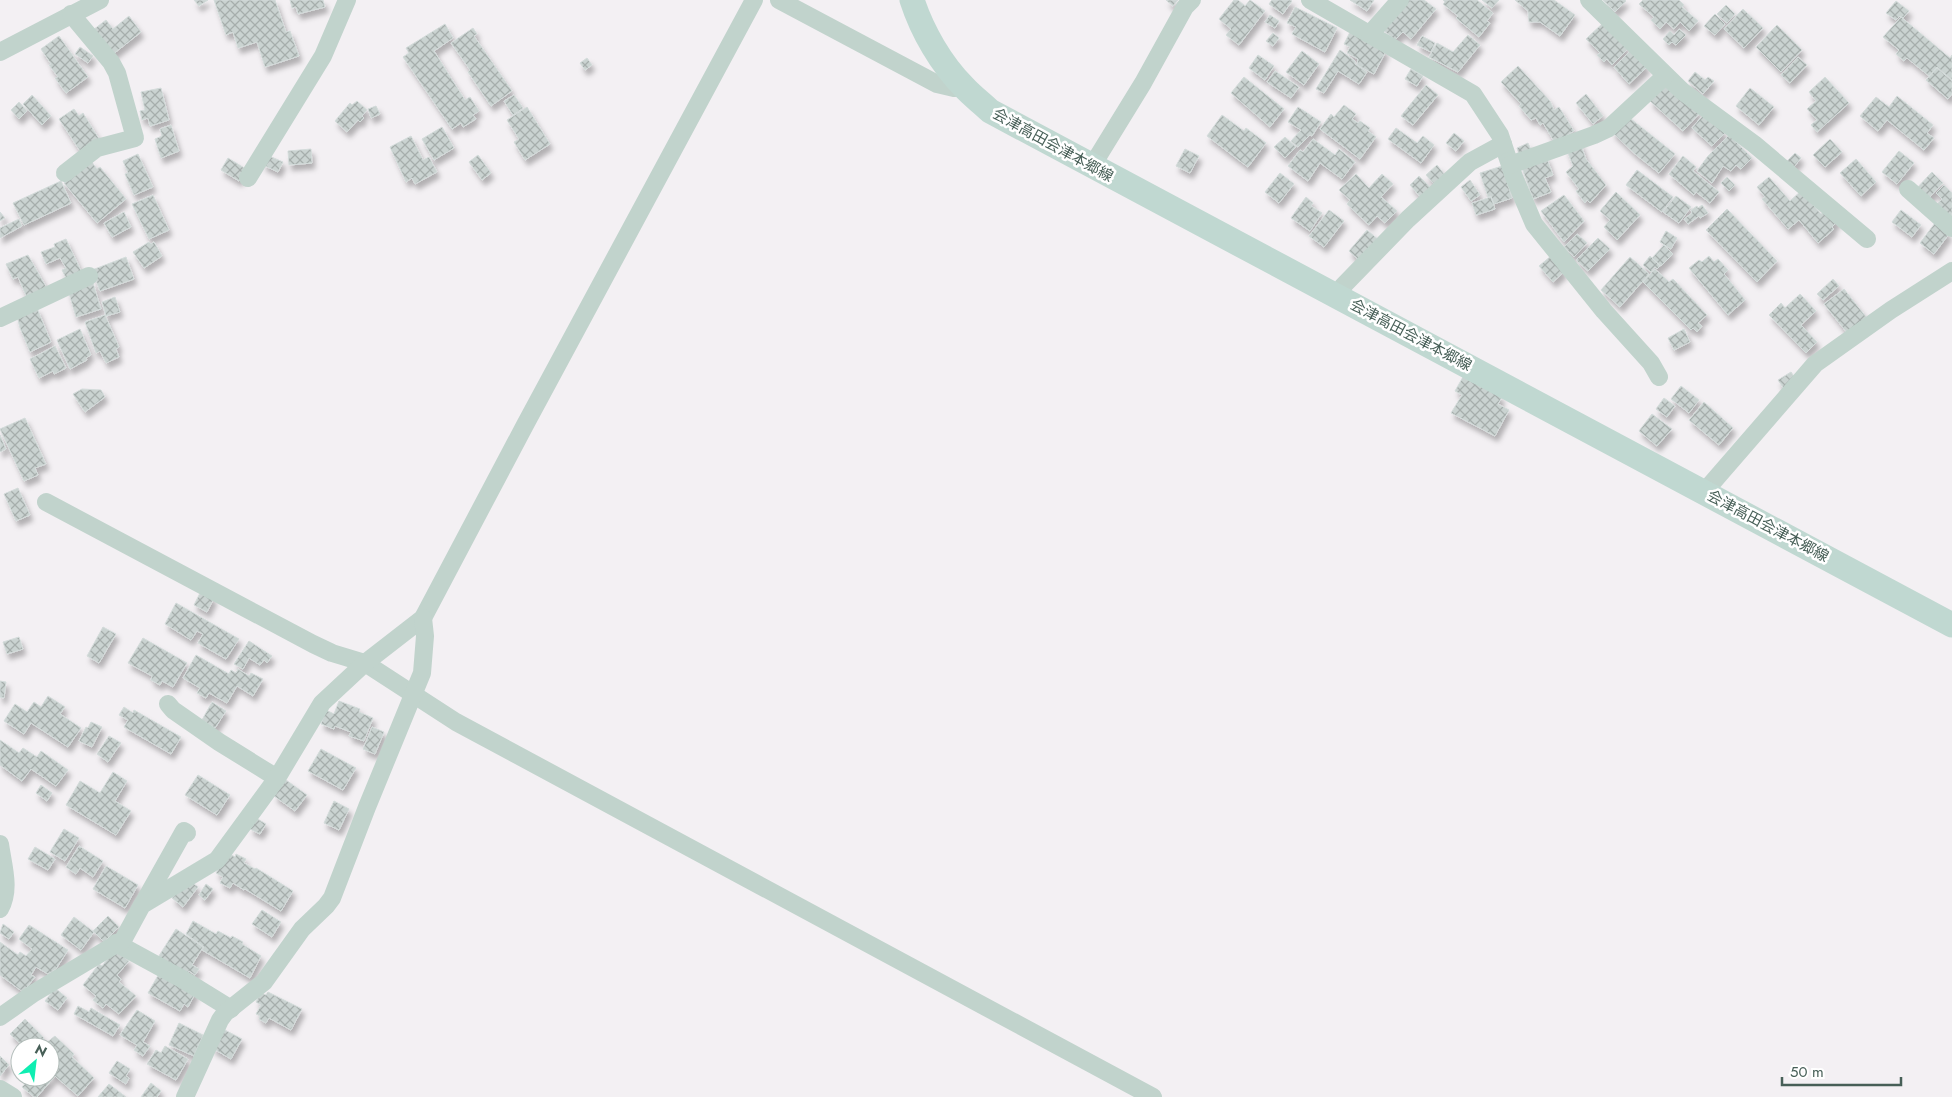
<svg xmlns="http://www.w3.org/2000/svg" width="1952" height="1097" font-family="Jost,'Noto Sans JP',sans-serif">
<defs>
<pattern id="building-cross-hatch" width="8" height="8" patternUnits="userSpaceOnUse" patternTransform="scale(1.25)"><rect width="8" height="8" fill="#cad3d1"/><path d="M0 0l8 8M0 8l8-8" fill="none" stroke="#a6aeac"/></pattern>
<filter id="shadow"><feDropShadow dx="3" dy="5.5" stdDeviation="2.5" flood-color="#0004"/></filter>
</defs>
<rect width="100%" height="100%" fill="#f3f0f3"/>
<g fill="url(#building-cross-hatch)" stroke="#d4dcdb" filter="url(#shadow)">
<polygon points="194,0 208,0 199,6"/>
<polygon points="214,0 275,0 286,32 290,31 299,56 265,67 257,42 238,48 233,32 226,35"/>
<polygon points="290,0 323,0 325,7 298,14 296,7 292,8"/>
<polygon points="1166,0 1178,0 1173,6"/>
<polygon points="1234,0 1238,0 1245,6 1250,0 1265,11 1239,45 1226,35 1231,29 1219,19"/>
<polygon points="1272,0 1290,0 1292,1 1283,14 1269,4"/>
<polygon points="1350,0 1374,0 1367,11"/>
<polygon points="1409,0 1424,0 1436,9 1411,39 1403,32 1395,40 1383,30"/>
<polygon points="1443,0 1477,0 1493,13 1487,21 1490,23 1479,37 1456,18 1458,16 1443,4 1445,2"/>
<polygon points="1482,0 1499,0 1492,8"/>
<polygon points="1515,0 1554,0 1575,15 1560,36 1540,22 1529,22 1528,11"/>
<polygon points="1603,0 1625,0 1626,1 1615,12"/>
<polygon points="1643,0 1679,0 1684,5 1682,7 1698,21 1689,31 1680,22 1674,29 1666,22 1660,29 1651,20 1654,17 1639,4"/>
<polygon points="1896,1 1909,11 1903,18 1900,16 1896,20 1886,13"/>
<polygon points="1726,5 1735,14 1727,23 1717,14"/>
<polygon points="1295,7 1337,28 1325,52 1292,34 1296,27 1287,23"/>
<polygon points="1743,9 1763,28 1744,48 1724,29"/>
<polygon points="1715,14 1725,24 1715,35 1704,26"/>
<polygon points="1270,15 1279,21 1275,28 1265,22"/>
<polygon points="129,16 141,32 112,55 93,30 106,20 113,29"/>
<polygon points="1901,17 1950,58 1952,55 1952,80 1937,67 1929,76 1907,58 1904,61 1896,54 1899,50 1883,37"/>
<polygon points="1603,23 1628,49 1612,65 1607,59 1604,62 1597,55 1600,53 1586,39"/>
<polygon points="445,24 453,38 434,51 465,100 470,97 479,111 473,115 476,119 463,127 461,123 452,129 403,57 409,53 406,48"/>
<polygon points="1777,25 1802,50 1781,72 1756,47"/>
<polygon points="473,28 477,34 474,36 512,91 491,106 468,72 470,70 451,43"/>
<polygon points="1679,29 1686,35 1676,45 1672,42 1669,45 1663,39 1670,31 1674,35"/>
<polygon points="1350,32 1386,51 1374,74 1357,65 1358,59 1347,53 1350,47 1344,44"/>
<polygon points="1273,33 1279,38 1273,46 1266,41"/>
<polygon points="1468,35 1480,45 1458,72 1429,57 1437,43 1453,52"/>
<polygon points="59,36 88,77 66,93 55,78 58,77 49,65 51,64 41,49"/>
<polygon points="1422,36 1435,43 1431,52 1417,45"/>
<polygon points="80,47 93,56 88,63 75,54"/>
<polygon points="1340,50 1355,61 1355,64 1367,72 1359,84 1338,71 1324,93 1316,89"/>
<polygon points="1631,50 1647,67 1629,84 1614,67"/>
<polygon points="1302,51 1319,64 1304,85 1286,72"/>
<polygon points="1258,55 1274,66 1265,80 1249,68"/>
<polygon points="1798,57 1807,65 1790,83 1781,75"/>
<polygon points="587,58 592,65 585,70 580,63"/>
<polygon points="1518,66 1550,101 1554,110 1559,107 1574,131 1555,143 1543,123 1540,125 1536,118 1531,120 1519,106 1521,104 1501,82"/>
<polygon points="1937,68 1952,81 1952,94 1948,99 1926,80"/>
<polygon points="1411,69 1423,76 1417,86 1405,79"/>
<polygon points="1275,71 1299,87 1291,98 1267,82"/>
<polygon points="1695,72 1705,80 1708,77 1714,81 1703,94 1688,81"/>
<polygon points="1244,77 1284,109 1270,127 1231,93"/>
<polygon points="1825,77 1849,103 1817,132 1811,125 1817,120 1807,109 1816,101 1809,92"/>
<polygon points="1666,82 1700,113 1683,131 1650,101"/>
<polygon points="1426,85 1438,95 1413,125 1401,116"/>
<polygon points="161,88 169,120 150,126 148,118 142,120 140,111 145,110 141,92"/>
<polygon points="1750,88 1774,107 1759,125 1736,106"/>
<polygon points="1586,94 1603,116 1593,124 1576,103"/>
<polygon points="32,95 51,116 42,125 23,104"/>
<polygon points="514,95 523,108 513,115 504,101"/>
<polygon points="1897,96 1933,125 1927,133 1934,138 1924,150 1887,120 1878,131 1860,116 1876,97 1889,107"/>
<polygon points="357,101 367,110 362,116 364,118 360,122 358,120 347,132 335,121 350,103 352,105"/>
<polygon points="19,102 27,111 19,119 11,110"/>
<polygon points="1344,105 1356,114 1352,119 1358,123 1360,121 1370,128 1368,131 1376,137 1360,159 1320,129 1331,114 1334,117"/>
<polygon points="376,106 380,114 371,118 368,109"/>
<polygon points="527,107 550,144 525,160 514,142 519,139 507,120"/>
<polygon points="1298,107 1321,122 1312,136 1310,135 1298,147 1291,141 1301,130 1288,122"/>
<polygon points="74,109 79,116 83,113 101,142 82,154 59,119"/>
<polygon points="1704,114 1725,133 1712,146 1692,128"/>
<polygon points="1222,115 1244,131 1246,128 1266,143 1248,167 1207,136"/>
<polygon points="1626,115 1675,154 1659,173 1635,154 1612,132"/>
<polygon points="171,125 179,151 161,158 155,139 162,136 160,129"/>
<polygon points="442,127 454,148 434,160 422,139"/>
<polygon points="1396,128 1417,143 1423,136 1434,145 1421,163 1388,139"/>
<polygon points="1454,133 1464,141 1456,151 1446,143"/>
<polygon points="1729,135 1752,158 1741,169 1736,165 1731,171 1723,166 1712,183 1697,171 1708,156"/>
<polygon points="411,136 423,160 429,157 437,172 415,184 412,178 406,182 390,147"/>
<polygon points="1285,137 1296,147 1285,158 1274,147"/>
<polygon points="1313,139 1335,155 1339,149 1355,162 1342,179 1320,163 1308,181 1288,166 1300,150 1303,152"/>
<polygon points="1830,139 1842,152 1825,167 1813,155"/>
<polygon points="1580,142 1586,159 1606,185 1590,203 1587,200 1585,203 1576,191 1579,189 1566,172 1573,166 1566,148"/>
<polygon points="1528,143 1532,152 1520,157 1517,148"/>
<polygon points="311,149 312,163 289,165 288,151"/>
<polygon points="1185,149 1199,156 1190,173 1176,166"/>
<polygon points="1899,151 1914,163 1897,184 1882,172"/>
<polygon points="1795,153 1801,158 1794,167 1787,161"/>
<polygon points="138,154 153,187 134,195 125,174 128,173 123,161"/>
<polygon points="267,155 283,162 278,172 263,165"/>
<polygon points="478,155 491,173 482,180 469,162"/>
<polygon points="1546,156 1553,175 1545,178 1551,192 1533,199 1521,165"/>
<polygon points="1683,156 1696,167 1693,171 1719,192 1710,203 1696,192 1694,195 1669,174"/>
<polygon points="228,158 246,169 239,181 221,170"/>
<polygon points="1856,159 1876,182 1861,196 1840,173"/>
<polygon points="91,161 97,169 100,167 126,199 97,223 64,183"/>
<polygon points="1437,165 1445,175 1434,184 1426,175"/>
<polygon points="1502,166 1512,198 1494,204 1491,196 1488,197 1480,173"/>
<polygon points="1637,170 1673,197 1662,212 1626,185"/>
<polygon points="1932,172 1943,183 1926,201 1915,190"/>
<polygon points="1280,173 1294,184 1279,203 1265,192"/>
<polygon points="1356,174 1369,188 1382,174 1393,184 1381,197 1397,211 1385,223 1377,216 1369,225 1347,204 1350,200 1339,190"/>
<polygon points="1419,176 1432,189 1422,199 1410,185"/>
<polygon points="1727,177 1735,185 1729,191 1721,183"/>
<polygon points="1769,177 1790,201 1801,191 1821,214 1827,210 1838,221 1832,227 1834,229 1818,243 1799,220 1788,229 1762,199 1765,197 1757,187"/>
<polygon points="1470,180 1480,195 1471,201 1461,187"/>
<polygon points="61,181 71,203 24,225 13,203"/>
<polygon points="1944,185 1952,193 1952,223 1935,206 1942,199 1936,193"/>
<polygon points="1616,192 1640,215 1617,240 1604,227 1610,220 1600,211"/>
<polygon points="153,195 169,230 149,239 132,204"/>
<polygon points="1564,195 1584,221 1564,242 1541,211"/>
<polygon points="1676,196 1691,207 1679,223 1663,212"/>
<polygon points="1306,197 1313,203 1311,206 1322,213 1310,231 1291,218"/>
<polygon points="1491,197 1495,209 1476,215 1472,203"/>
<polygon points="1702,205 1708,213 1700,218 1699,216 1688,224 1684,219 1692,213 1691,210 1697,206 1698,208"/>
<polygon points="1727,209 1777,261 1757,282 1706,230"/>
<polygon points="1329,210 1344,221 1324,247 1309,236"/>
<polygon points="1901,210 1921,225 1912,237 1892,222"/>
<polygon points="0,212 5,218 0,221"/>
<polygon points="124,212 131,227 112,237 104,223"/>
<polygon points="19,219 22,226 0,238 0,228"/>
<polygon points="1935,223 1949,234 1934,254 1920,243"/>
<polygon points="1367,230 1380,241 1361,262 1349,251"/>
<polygon points="1666,231 1677,238 1671,249 1660,242"/>
<polygon points="1577,234 1587,243 1574,257 1564,247"/>
<polygon points="1598,238 1610,249 1588,271 1576,260"/>
<polygon points="66,239 83,275 66,278 62,270 66,268 60,258 46,264 41,252 55,247 54,244"/>
<polygon points="149,242 151,244 154,242 162,256 144,268 133,252"/>
<polygon points="1664,245 1673,254 1661,266 1652,258"/>
<polygon points="28,255 48,290 27,298 18,277 13,279 6,264"/>
<polygon points="1551,256 1564,272 1553,282 1539,266"/>
<polygon points="1650,256 1660,266 1657,269 1655,267 1651,272 1643,265"/>
<polygon points="1709,256 1714,262 1718,259 1728,270 1724,274 1745,300 1728,315 1689,268 1699,260 1702,262"/>
<polygon points="126,257 134,279 100,291 92,270"/>
<polygon points="1630,257 1649,274 1620,307 1601,290"/>
<polygon points="1655,269 1669,282 1673,279 1707,315 1698,323 1702,326 1697,332 1693,328 1691,330 1643,282"/>
<polygon points="1833,279 1839,286 1823,300 1817,294"/>
<polygon points="93,283 101,309 76,317 68,290"/>
<polygon points="1844,289 1867,318 1848,334 1824,304"/>
<polygon points="1800,294 1816,311 1801,325 1817,342 1806,353 1769,315 1781,303 1785,308"/>
<polygon points="115,297 120,312 106,316 102,302"/>
<polygon points="37,308 51,342 30,352 20,328 17,316"/>
<polygon points="105,315 119,347 116,349 119,357 106,363 100,351 96,353 85,322"/>
<polygon points="80,329 91,355 86,358 87,360 70,369 57,340"/>
<polygon points="1684,329 1690,342 1674,350 1668,338"/>
<polygon points="55,346 66,368 54,374 53,371 39,378 30,359"/>
<polygon points="1791,372 1797,381 1784,389 1778,380"/>
<polygon points="1463,377 1502,397 1498,404 1509,410 1495,436 1451,413 1462,395 1455,391"/>
<polygon points="1681,386 1699,400 1689,413 1671,399"/>
<polygon points="82,389 101,390 105,397 85,412 73,394"/>
<polygon points="1664,398 1675,406 1667,417 1656,409"/>
<polygon points="1704,402 1733,428 1719,445 1689,420"/>
<polygon points="1652,414 1672,429 1657,446 1639,431"/>
<polygon points="25,418 46,464 35,468 38,475 24,481 0,429"/>
<polygon points="0,435 6,449 0,452"/>
<polygon points="18,488 30,515 16,521 4,494"/>
<polygon points="201,591 214,598 207,612 194,605"/>
<polygon points="176,603 239,639 226,659 198,643 203,634 197,631 191,640 165,624"/>
<polygon points="103,627 116,634 99,663 87,656"/>
<polygon points="19,637 23,649 7,654 3,642"/>
<polygon points="143,638 187,663 173,687 162,681 160,685 151,680 152,676 128,663"/>
<polygon points="249,641 272,656 267,663 264,660 260,665 249,658 243,669 234,664"/>
<polygon points="196,655 229,674 231,670 236,673 238,669 249,676 251,673 263,679 253,696 237,686 227,703 209,693 206,698 197,693 200,688 183,678"/>
<polygon points="0,681 6,682 4,698 0,697"/>
<polygon points="48,696 65,707 60,714 81,728 68,747 31,723 24,734 4,721 15,704 27,712 34,702 41,707"/>
<polygon points="339,701 360,709 359,712 373,718 364,741 349,736 351,732 335,726 334,729 321,724 326,710 334,714"/>
<polygon points="212,702 226,711 215,728 202,720"/>
<polygon points="124,707 133,713 134,710 181,737 171,754 124,727 128,720 119,715"/>
<polygon points="91,722 102,727 92,747 79,741 86,727 88,728"/>
<polygon points="372,727 384,732 375,754 363,749"/>
<polygon points="109,736 121,743 108,762 97,754"/>
<polygon points="0,740 19,753 23,748 37,757 41,751 68,770 56,786 31,769 22,781 0,765"/>
<polygon points="321,749 356,768 343,790 308,771"/>
<polygon points="113,772 127,781 115,801 131,811 116,835 66,805 80,781 100,793"/>
<polygon points="198,775 230,795 217,815 185,795"/>
<polygon points="286,780 307,795 295,811 274,796"/>
<polygon points="41,785 52,793 47,801 36,793"/>
<polygon points="334,801 349,809 339,830 324,823"/>
<polygon points="256,818 266,824 260,834 250,829"/>
<polygon points="64,829 79,838 65,861 50,852"/>
<polygon points="79,846 103,861 93,877 80,868 76,874 66,867"/>
<polygon points="35,847 55,859 48,870 28,859"/>
<polygon points="228,853 235,857 236,854 246,859 244,863 255,869 256,868 293,891 281,911 245,889 244,890 233,883 230,888 220,883 223,877 216,873"/>
<polygon points="106,866 138,885 125,908 93,889"/>
<polygon points="190,881 198,887 183,907 172,898 181,887"/>
<polygon points="206,884 213,889 205,900 199,895"/>
<polygon points="262,910 281,922 272,937 252,924"/>
<polygon points="108,916 119,927 104,942 93,931"/>
<polygon points="74,917 94,932 81,950 61,935"/>
<polygon points="193,921 216,934 218,931 231,938 232,936 243,942 242,944 261,956 250,978 202,950 204,947 186,934"/>
<polygon points="3,924 14,932 9,939 0,933"/>
<polygon points="29,925 68,950 56,969 48,974 36,967 31,975 35,977 23,992 0,975 0,942 18,955 20,952 26,956 32,949 19,939"/>
<polygon points="176,929 203,947 192,965 199,969 195,975 189,971 185,977 157,959"/>
<polygon points="115,950 129,961 117,975 121,979 119,982 136,996 119,1014 106,1004 103,1008 93,1000 96,996 83,985 99,964 102,966"/>
<polygon points="160,972 196,992 188,1007 184,1004 180,1011 148,993"/>
<polygon points="55,988 67,998 58,1010 45,1001"/>
<polygon points="268,992 302,1009 291,1030 269,1018 266,1023 259,1019 260,1016 256,1014 261,1005 256,1002 261,993 266,995"/>
<polygon points="78,1006 89,1012 91,1008 120,1025 113,1036 74,1014"/>
<polygon points="137,1010 155,1021 143,1042 150,1046 143,1056 134,1050 137,1045 120,1035"/>
<polygon points="25,1019 44,1038 42,1040 46,1043 55,1036 74,1054 72,1057 94,1078 78,1096 55,1076 37,1097 34,1097 22,1087 31,1077 50,1077 50,1047 24,1047 10,1034"/>
<polygon points="179,1023 203,1035 194,1056 169,1045"/>
<polygon points="223,1029 242,1039 231,1059 212,1048"/>
<polygon points="165,1046 188,1059 176,1080 147,1064 156,1050 161,1053"/>
<polygon points="0,1056 9,1065 0,1076"/>
<polygon points="117,1061 130,1069 126,1076 129,1078 126,1084 109,1073"/>
<polygon points="151,1083 161,1091 157,1097 141,1097"/>
<polygon points="109,1084 126,1097 98,1097"/>
</g>
<g fill="none" stroke-linecap="round" stroke-linejoin="round">
<g stroke="#c1d3cc" stroke-width="18">
<polyline points="779,0 937,84 954,88 963,87"/>
<polyline points="1310,0 1473,94 1500,135 1514,177 1534,224 1604,311 1651,363 1659,377"/>
<polyline points="1589,0 1682,91 1754,144 1867,239"/>
<polyline points="1370,34 1400,0"/>
<polyline points="0,52 100,0"/>
<polyline points="1510,165 1594,135 1609,128 1665,76"/>
<polyline points="1092,166 1143,83 1185,7 1192,0"/>
<polyline points="65,173 97,148 135,138 117,73 111,62 71,14"/>
<polyline points="248,178 323,56 347,0"/>
<polyline points="1908,189 1952,228"/>
<polyline points="1340,297 1343,286 1408,219 1470,162 1503,144"/>
<polyline points="0,318 89,276"/>
<polyline points="1705,491 1815,364 1891,310 1952,271"/>
<polyline points="46,502 313,644 332,653 365,663 456,722 1153,1097"/>
<polyline points="168,704 173,710 219,742 277,778"/>
<path d="M0 844C3 866 11 889 0 909"/>
<polyline points="143,904 184,831 187,833"/>
<polyline points="116,943 184,980 231,1009"/>
<polyline points="0,1017 34,993 123,940 142,905 217,860 277,778 322,703 365,663 423,618 525,425 754,0"/>
<polyline points="0,1089 13,1097"/>
<polyline points="185,1097 220,1020 225,1013 264,982 302,929 326,906 332,898 367,807 422,673 425,636 423,618"/>
</g>
<path stroke="#c0d8d1" stroke-width="25" d="M912 0C922 31 941 64 964 87 972 96 982 103 990 111L1952 625"/>
</g>
<g text-anchor="middle" dominant-baseline="central" stroke-width="5" stroke-linejoin="round" paint-order="stroke">
<g font-size="15" fill="#475f57" stroke="#fff">
<text transform="translate(1053 145) rotate(29)">会津高田会津本郷線</text>
<text transform="translate(1411 335) rotate(28)">会津高田会津本郷線</text>
<text transform="translate(1768 526) rotate(28)">会津高田会津本郷線</text>
</g>
</g>
<g transform="translate(35 1062) rotate(28)"><circle r="24" fill="#ffffff" stroke="#b5bfbc"/>
<path d="M0-4L9 19L0 12L-9 19Z" fill="#0feeb2"/>
<text y="-8" font-size="14" font-weight="bold" text-anchor="middle" fill="#475f57">N</text>
</g>
<path d="M1782 1077v8h119v-8" fill="none" stroke="#475f57" stroke-width="2.5"/>
<text x="1790" y="1077" font-size="15" fill="#475f57" stroke="#ffffff" stroke-width="4" paint-order="stroke">50 m</text>
</svg>
